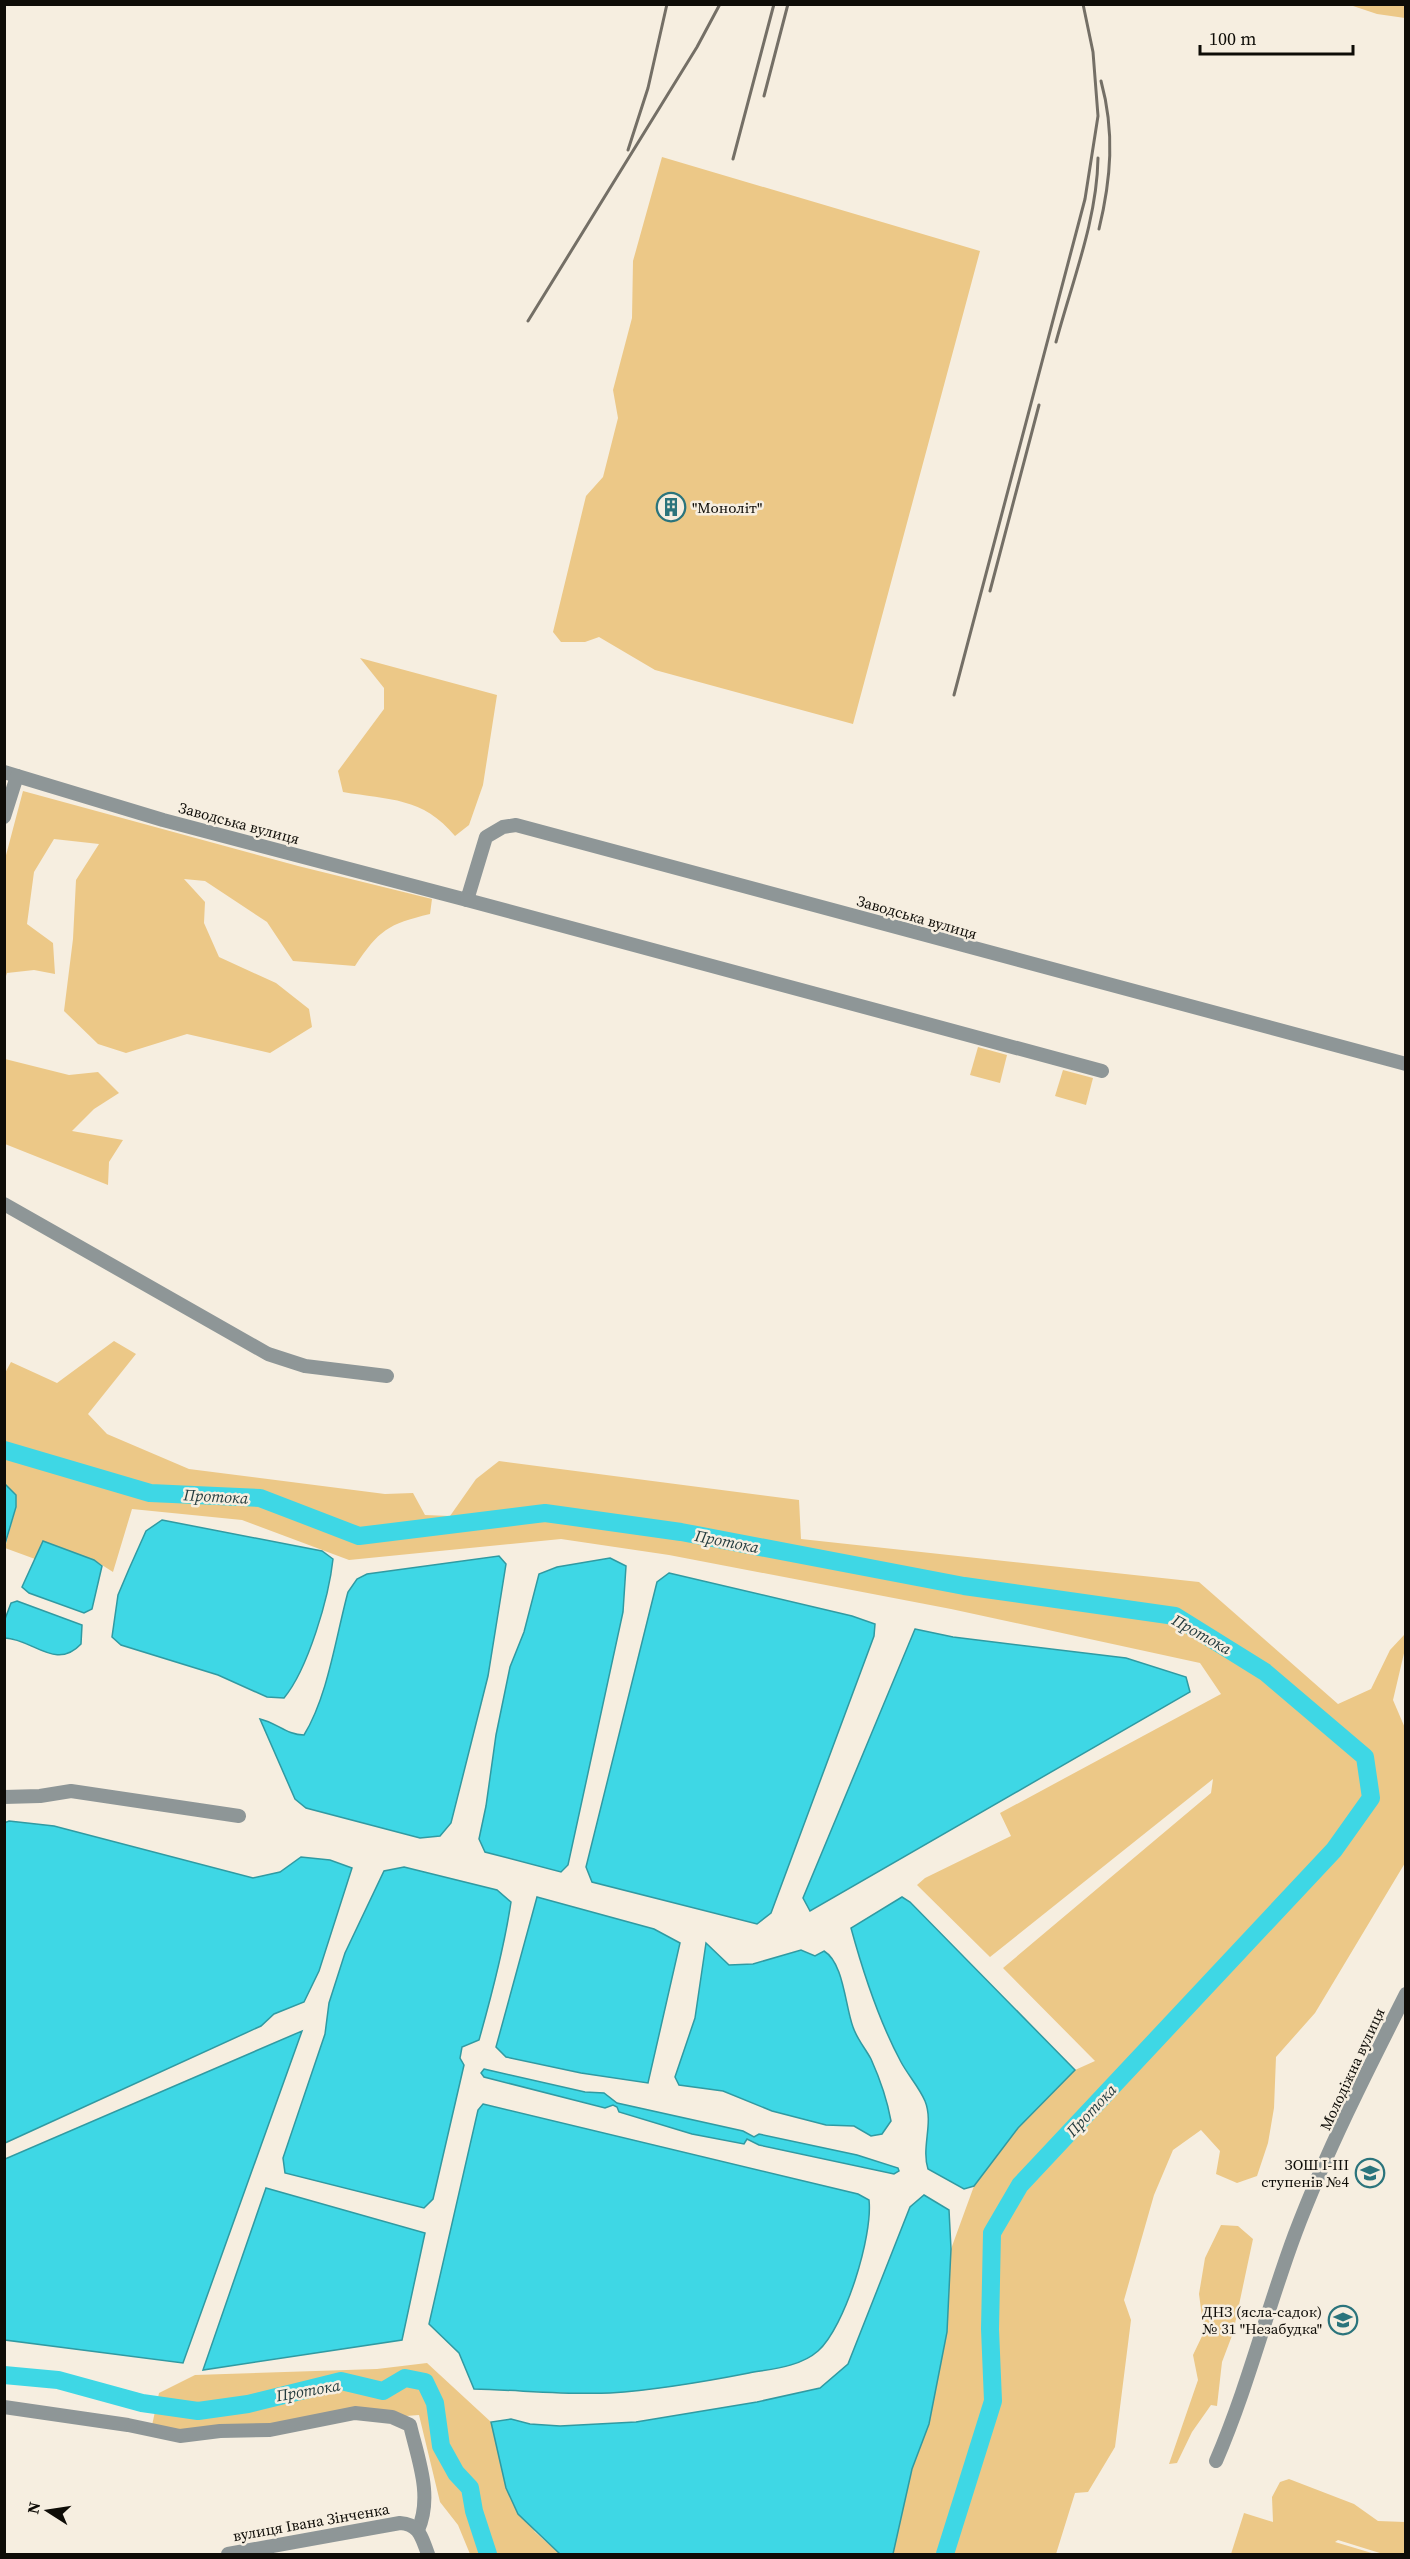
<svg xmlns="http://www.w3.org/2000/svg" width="1410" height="2559" font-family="'Source Serif 4',serif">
<rect width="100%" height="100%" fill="#f6eee0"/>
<g fill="#ecc887">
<polygon points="1350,5 1405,5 1405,18 1377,14"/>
<polygon points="662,157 980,251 853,724 655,670 599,637 585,642 561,642 553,632 586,496 603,477 618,418 613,390 632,318 633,261"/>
<path d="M360 658 497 695 483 785 469 825 455 836C423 797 389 800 343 792L338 771 384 709V688Z"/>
<path d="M23 791 298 866 432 899 430 914C388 924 379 930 355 966L293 961 267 922 205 881 184 879 205 902 204 923 219 957 276 983 309 1009 312 1027 270 1053 187 1034 126 1053 98 1044 64 1011 73 939 76 880 99 844 54 839 34 872 27 924 53 943 55 974 34 970 7 973 5 979V859Z"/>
<polygon points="978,1047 1007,1055 1000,1083 970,1075"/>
<polygon points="5,1059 69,1075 98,1072 119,1093 94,1109 72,1131 123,1140 109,1162 108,1185 5,1144"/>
<polygon points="1063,1070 1093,1078 1086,1105 1055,1096"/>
<polygon points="114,1341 136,1354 88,1414 107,1434 189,1469 385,1494 413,1493 425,1515 450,1516 476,1479 499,1461 799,1500 801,1539 1199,1582 1338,1704 1371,1689 1390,1650 1404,1635 1405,1649 1393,1700 1405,1728 1405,1863 1315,2013 1276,2057 1274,2108 1268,2143 1257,2176 1237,2183 1216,2174 1220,2151 1201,2130 1173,2150 1154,2195 1124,2300 1131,2320 1115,2447 1088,2492 1075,2493 1056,2554 893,2554 912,2469 929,2424 947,2332 951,2249 974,2186 1018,2128 1075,2070 1095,2061 1003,1968 1211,1793 1213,1779 990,1957 917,1885 925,1878 1011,1836 1000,1813 1221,1694 1200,1663 951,1609 669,1555 561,1539 349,1560 242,1520 132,1509 113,1572 94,1560 43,1541 35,1559 5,1548 16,1507 16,1495 5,1484 5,1373 11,1362 57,1383"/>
<polygon points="1221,2225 1238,2226 1253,2239 1233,2333 1222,2362 1217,2406 1211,2405 1192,2432 1177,2463 1169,2464 1198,2380 1193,2355 1204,2332 1199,2294 1205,2258"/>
<polygon points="427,2363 491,2422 506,2488 535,2532 560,2554 470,2554 458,2525 440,2502 419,2415 392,2417 355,2413 270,2430 151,2430 159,2393 195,2375 377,2369"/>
<polygon points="1289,2479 1354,2504 1378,2521 1405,2522 1405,2554 1383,2554 1338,2540 1335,2542 1375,2554 1231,2554 1244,2513 1273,2522 1272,2497 1280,2482"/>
</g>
<g fill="#3ed7e5" stroke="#309aa2" stroke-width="1.5">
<polygon points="5,1484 16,1495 16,1507 5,1544"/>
<path d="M162 1520 322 1551 333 1559C329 1597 308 1669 284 1698L267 1697 218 1675 121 1645 112 1637 118 1595 129 1569 146 1531Z"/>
<polygon points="43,1541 94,1560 102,1566 92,1609 84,1613 29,1593 22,1587"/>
<path d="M499 1556 506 1564 488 1676 451 1823 440 1836 420 1838 306 1808 295 1799 260 1719C277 1723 287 1735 304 1735 328 1696 336 1636 348 1592L357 1579 367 1574Z"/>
<polygon points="610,1558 626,1566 623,1612 568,1865 561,1872 485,1852 479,1839 486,1806 496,1735 510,1667 524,1632 539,1574 557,1567"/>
<polygon points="669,1573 852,1616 875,1624 874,1636 771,1913 757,1924 592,1882 586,1867 657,1582"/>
<path d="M17 1601 82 1625 81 1644C56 1671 33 1639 5 1638V1619L11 1603Z"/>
<polygon points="915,1629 953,1637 1126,1658 1186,1677 1190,1692 810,1911 803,1898"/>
<polygon points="9,1821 54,1826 253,1878 280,1872 301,1857 330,1860 352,1868 319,1971 304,2002 274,2014 261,2026 5,2143 4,1823"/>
<path d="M404 1867 497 1890 511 1902C504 1949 492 1994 479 2040L462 2047 460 2058 464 2065 433 2199 424 2208 285 2173 283 2158 325 2034 329 2003 345 1953 384 1871Z"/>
<polygon points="537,1897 654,1929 680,1943 648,2083 581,2073 506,2057 496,2047"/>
<path d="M902 1897 910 1902 1075 2070 1018 2128 974 2186 964 2189 928 2169C921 2147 934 2123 925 2101 919 2087 908 2075 901 2062 879 2021 863 1972 851 1928Z"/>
<path d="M706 1943 729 1965 753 1964 801 1950 815 1956 824 1951C844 1963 845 2006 853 2027 857 2039 865 2048 871 2059 880 2079 887 2099 891 2121L882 2134 871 2136 854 2126 826 2125 772 2111 723 2091 679 2085 675 2077 695 2018Z"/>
<polygon points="302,2031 183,2363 5,2340 5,2159"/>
<polygon points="484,2069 585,2092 604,2093 617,2103 743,2131 754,2137 759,2134 857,2155 898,2168 899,2171 894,2174 759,2145 747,2139 744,2144 692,2134 619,2112 617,2107 613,2105 605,2108 484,2077 481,2073"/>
<path d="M483 2104 858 2194 869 2200C873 2236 845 2327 818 2351 800 2367 771 2369 749 2373 703 2382 657 2390 610 2393 565 2395 519 2390 474 2389L459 2353 429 2324 478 2110Z"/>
<polygon points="266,2188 425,2233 402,2340 203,2370"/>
<polygon points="924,2195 949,2210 951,2249 947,2332 929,2424 912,2469 893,2554 560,2554 518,2514 506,2488 491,2422 511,2419 530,2424 560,2426 636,2422 757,2402 820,2388 848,2364 910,2207"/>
</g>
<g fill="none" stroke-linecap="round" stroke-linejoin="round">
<g stroke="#3ed7e5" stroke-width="18">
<polyline points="4,1450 150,1493 260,1498 359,1536 545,1513 681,1532 964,1586 1175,1616 1265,1672 1365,1757 1371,1798 1334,1850 1020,2185 992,2233 990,2329 993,2401 945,2554"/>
<polyline points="4,2375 58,2380 142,2403 198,2411 248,2404 341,2381 383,2391 405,2378 425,2382 435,2403 441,2446 456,2473 470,2488 474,2511 488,2554"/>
</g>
<g stroke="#8e9697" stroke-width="14">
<polyline points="4,772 163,820 467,900 486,837 503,827 516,825 1406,1064"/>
<polyline points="4,817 17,776"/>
<polyline points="467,900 1102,1071"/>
<polyline points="4,1204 268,1354 305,1366 387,1376"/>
<polyline points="4,1797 40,1796 71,1791 239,1816"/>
<path d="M4 2407 128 2425 180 2436 220 2431 270 2430 355 2413 392 2417 410 2425C418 2459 433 2496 418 2530"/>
<path d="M1216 2461C1248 2387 1267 2309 1295 2234 1326 2152 1366 2073 1406 1994"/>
<path d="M228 2554 400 2523C420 2524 422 2539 428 2554"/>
</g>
<g stroke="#746f66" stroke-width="3">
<polyline points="764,96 788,4"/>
<polyline points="628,150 648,88 667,4"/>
<polyline points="733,159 774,4"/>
<path d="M1099 229C1111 179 1115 132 1101 81"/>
<polyline points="528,321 697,47 720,4"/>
<path d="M1056 342C1072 282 1097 220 1098 158"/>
<polyline points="990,591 1039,405"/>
<polyline points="954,695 1085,199 1098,116 1093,52 1083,4"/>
</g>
</g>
<defs>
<g id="building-ring" transform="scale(1.5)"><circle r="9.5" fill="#f6eee0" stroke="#2b747c" stroke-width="1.5"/><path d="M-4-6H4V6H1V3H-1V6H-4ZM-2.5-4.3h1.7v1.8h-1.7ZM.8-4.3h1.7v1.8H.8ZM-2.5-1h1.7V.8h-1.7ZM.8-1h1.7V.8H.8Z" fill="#2b747c"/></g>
<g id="school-ring" transform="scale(1.5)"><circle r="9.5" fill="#f6eee0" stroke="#2b747c" stroke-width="1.5"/><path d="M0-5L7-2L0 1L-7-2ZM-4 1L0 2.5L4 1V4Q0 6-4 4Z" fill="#2b747c"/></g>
</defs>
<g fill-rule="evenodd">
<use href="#building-ring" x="671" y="507"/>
<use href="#school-ring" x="1370" y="2173"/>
<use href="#school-ring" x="1343" y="2320"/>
</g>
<g text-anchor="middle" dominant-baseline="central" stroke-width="5" stroke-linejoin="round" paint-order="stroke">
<g font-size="15" fill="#0e0c07" stroke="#f6eee0" text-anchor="end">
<text x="692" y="507" text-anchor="start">"Моноліт"</text>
<text x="1349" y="2164">ЗОШ І-ІІІ<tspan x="1349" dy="17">ступенів №4</tspan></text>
<text x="1322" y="2311">ДНЗ (ясла-садок)<tspan x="1322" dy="17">№ 31 "Незабудка"</tspan></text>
</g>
<g font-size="15" fill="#0e0c07" stroke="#f6eee0">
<text transform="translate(239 823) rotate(15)">Заводська вулиця</text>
<text transform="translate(917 917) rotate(16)">Заводська вулиця</text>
<text transform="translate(1352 2069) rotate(-65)">Молодіжна вулиця</text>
<text transform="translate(311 2522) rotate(-10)">вулиця Івана Зінченка</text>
</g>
<g font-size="16" font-style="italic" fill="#233b3e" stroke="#f6eee0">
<text transform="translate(216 1496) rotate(3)">Протока</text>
<text transform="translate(727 1541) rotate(11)">Протока</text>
<text transform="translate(1202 1634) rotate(29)">Протока</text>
<text transform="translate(1091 2110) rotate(-47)">Протока</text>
<text transform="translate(308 2390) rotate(-10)">Протока</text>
</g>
</g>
<rect width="1410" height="2559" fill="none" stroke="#0e0c07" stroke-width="12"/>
<g transform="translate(48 2511) rotate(282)" stroke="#f6eee0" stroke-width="4.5" paint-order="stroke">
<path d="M0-4.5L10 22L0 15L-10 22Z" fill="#0e0c07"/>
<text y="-9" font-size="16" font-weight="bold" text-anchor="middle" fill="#0e0c07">N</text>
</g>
<path d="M1200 45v9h153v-9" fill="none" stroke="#0e0c07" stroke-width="3"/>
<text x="1209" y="45" font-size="18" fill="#0e0c07" stroke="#f6eee0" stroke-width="4.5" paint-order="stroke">100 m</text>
</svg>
